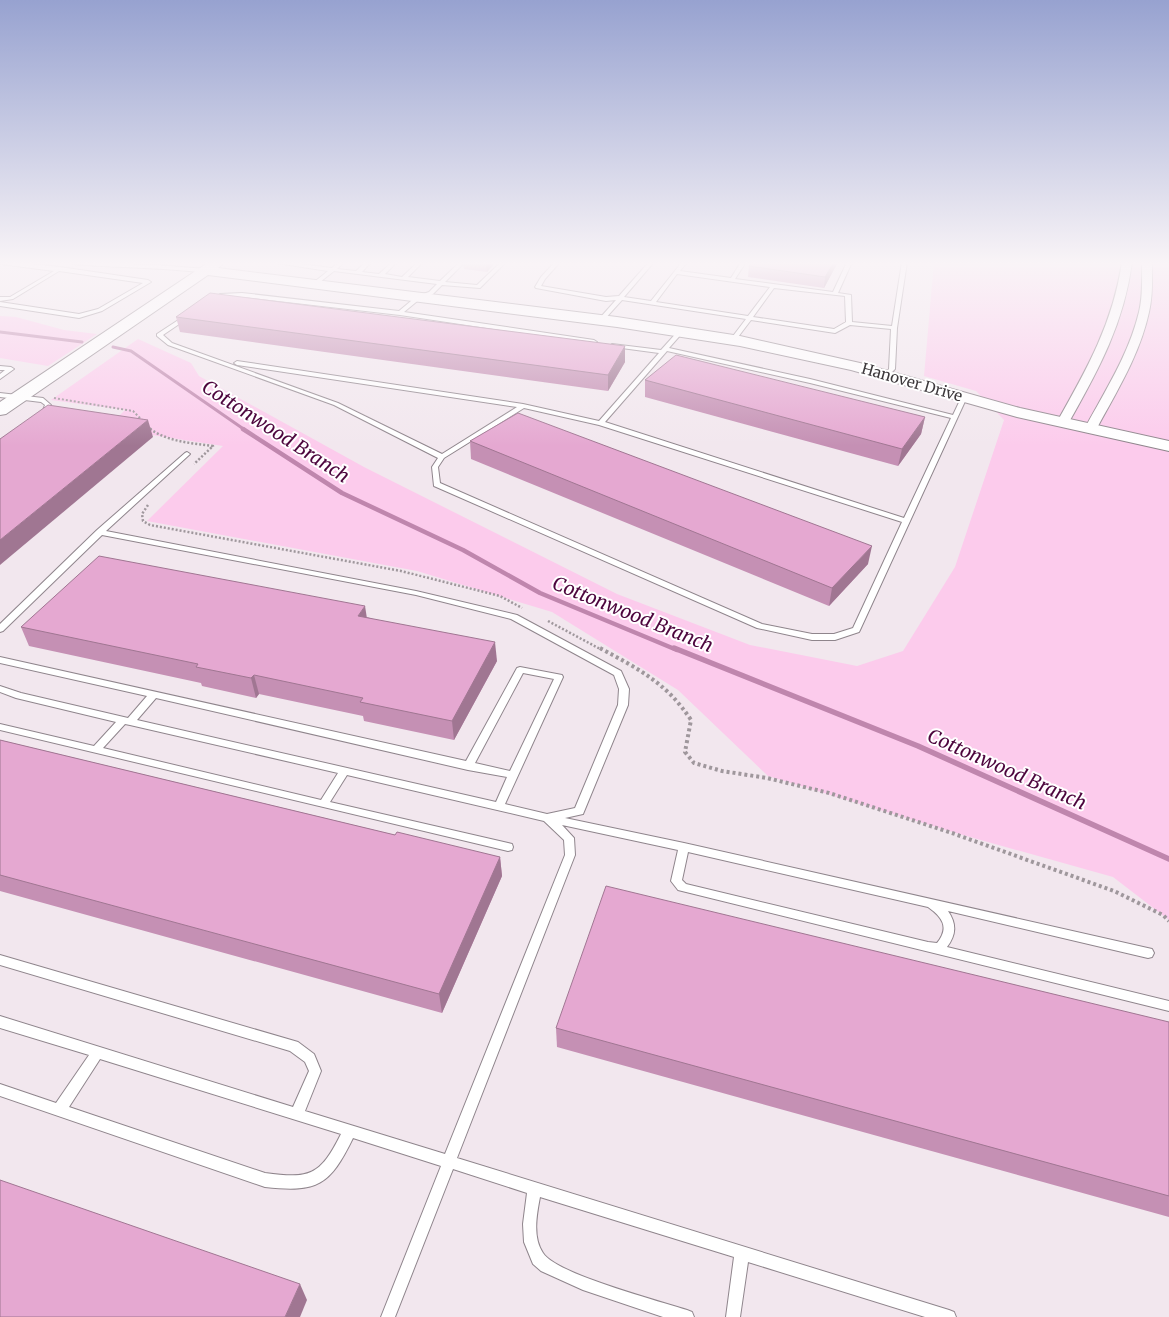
<svg xmlns="http://www.w3.org/2000/svg" width="1169" height="1317" font-family="Merriweather,serif">
<rect width="100%" height="100%" fill="#f2e7ee"/>
<g fill="#fccbec">
<polygon points="934,262 1169,262 1169,920 1113,877 956,833 768,776 678,690 552,612 417,571 147,521 223,446 107,428 125,410 51,400 138,339 191,363 199,376 364,467 617,594 750,645 857,666 903,651 955,567 1004,420 976,391 924,376"/>
<polygon points="0,316 16,317 64,330 97,334 48,366 0,358"/>
</g>
<g fill="none" stroke-linecap="round" stroke-linejoin="round">
<g stroke="#bf86ad" stroke-width="3">
<polyline points="0,332 82,342"/>
<polyline points="113,347 131,351 245,430"/>
</g>
<polyline stroke="#bf86ad" stroke-width="4.5" points="243,429 342,493 463,550 540,593 677,650"/>
<polyline stroke="#bf86ad" stroke-width="5.5" points="674,648 918,746 1169,859"/>
<g stroke="#8f858c" stroke-width="2">
<g id="lane">
<polygon points="0,262 13,262 60,267 148,280 151,282 102,311 79,318 0,306 0,302 79,314 98,309 143,283 59,271 13,299 0,301 0,297 10,297 54,271 1,264"/>
<path d="M71 262 156 265 206 269 209 271 206 273C162 267 117 268 73 264Z"/>
<polygon points="270,262 285,262 332,268 339,262 344,262 337,269 356,271 366,262 371,262 362,272 379,274 392,262 397,262 385,274 402,277 418,262 423,262 408,277 440,281 460,262 465,262 445,282 477,285 501,262 506,262 480,288 442,285 433,294 421,298 404,312 594,340 597,342 594,344 400,315 242,297 220,298 217,296 220,294 242,293 399,311 417,296 429,292 437,284 334,271 315,286 312,284 313,283 328,271"/>
<path d="M555 262H560L545 279 541 286 606 297 619 296 649 262H654L624 297 651 301 682 262H687L680 271 731 278 741 262H746L735 279 833 292 847 262H852L838 293 851 295 852 322 892 326 902 262H907L897 328 895 369 888 376 883 375 889 369 891 329 850 325 835 333 751 320 735 341 733 342 730 340 746 319 622 300 603 321H599V319L616 300 606 301 536 288 535 287 541 277ZM677 274 770 287 748 316 656 302ZM774 288 845 296 846 322 834 329 753 317Z"/>
<path d="M186 315 191 316 163 335 172 343 338 403 442 454 517 407 237 365 234 363 237 361 523 404 599 421 659 353 614 347 611 345 612 344 661 350 679 330 681 329 684 331 669 348 810 379 953 415 962 396 967 397 860 630 859 632 835 640H812L757 628 434 486 432 467 438 458 334 405 168 345 157 336V334ZM667 351 810 383 951 418 904 518 605 422ZM524 408 599 425 902 522 853 628 834 634H812L762 624 440 483 438 467 444 458Z"/>
<polygon points="0,366 11,367 14,369 0,379 0,374 5,370 0,370"/>
<polygon points="0,393 43,398 51,405 48,412 41,416 38,414 43,410 45,405 41,402 0,397"/>
<path d="M187 452 190 454 189 455 106 531 416 591 517 615 621 671 629 689 628 705 583 814 565 818 684 843 1152 949 1154 953 1152 957 1148 958 948 911C957 924 956 935 947 947L1169 1001V1011L682 891 678 890 671 881 678 850 562 825 574 838 575 855 457 1158 949 1310 954 1312 956 1317H925L748 1262 740 1317H726L734 1257 540 1197C537 1213 532 1237 543 1253 556 1274 659 1301 687 1310L692 1312 694 1317H663L583 1290 541 1271 533 1264 524 1242 523 1224 527 1193 453 1169 395 1317H381L441 1166 353 1138C330 1185 318 1193 265 1187L0 1096V1084L56 1103 89 1055 0 1028V1016L293 1107 309 1071 305 1062 290 1051 0 965V955L298 1042 314 1054 321 1071 305 1111 445 1154 565 855 564 840 544 821 347 775 330 802 508 843 512 844 513 847 512 850 508 851 0 730V724L94 746 116 722 16 698 0 692V686L21 693 128 718 147 696 0 663V657L466 761 517 668 520 667 562 675 563 677 505 804 547 814 575 808 618 705 619 689 614 675 511 619 416 595 102 535 3 631 0 632V624L97 530 185 453ZM523 673 554 679 510 771 475 763ZM156 698 468 770 507 777 496 802 137 720ZM125 724 130 725 338 773 321 800 103 748ZM688 852 928 907C942 917 950 927 937 943L928 942 686 884 682 880ZM100 1059 341 1134C320 1176 310 1179 265 1173L69 1107Z"/>
</g>
</g>
<g stroke="#8f858c" stroke-width="2">
<g id="street">
<path d="M1122 262H1132C1124 323 1099 369 1069 422L1067 425H1059L1057 422C1087 369 1113 323 1122 262Z"/>
<path d="M1142 262H1152C1152 279 1153 295 1149 312 1140 354 1117 391 1097 428L1091 432 1087 431 1085 428C1105 391 1129 354 1139 312 1143 296 1142 279 1142 262Z"/>
</g>
</g>
<g stroke="#8f858c" stroke-width="2">
<polygon id="secondary" points="209,262 225,262 218,268 617,317 740,336 860,363 1020,408 1169,441 1169,451 1017,417 851,370 740,346 617,327 208,275 6,414 0,415 0,402"/>
</g>
<polyline stroke="#9f979c" stroke-width="2" stroke-dasharray="2 2" stroke-linecap="butt" points="54,398 133,411 152,430"/>
<g stroke="#9f979c" stroke-width="2.5" stroke-dasharray="2 2" stroke-linecap="butt">
<path d="M150 429C169 442 191 443 213 446L194 464"/>
<polyline points="148,505 142,514 143,521 150,525 401,571 500,596 522,608"/>
<polyline points="548,621 602,650"/>
</g>
<path stroke="#9f979c" stroke-width="4" stroke-dasharray="3 3" stroke-linecap="butt" d="M600 648C638 669 666 682 691 720L685 752 694 763 722 771 767 778 829 793 952 833 1114 891 1163 915 1169 921"/>
<use href="#lane" fill="#fff" fill-rule="evenodd"/>
<use href="#street" fill="#fff" fill-rule="evenodd"/>
<use href="#secondary" fill="#fff" fill-rule="evenodd"/>
</g>
<g fill="#c590b4">
<polygon points="463,262 496,262 487,272 464,269"/>
<polygon points="752,262 838,262 824,288 748,277 749,266"/>
<polygon points="176,317 625,362 608,391 180,332"/>
<polygon points="645,380 925,417 921,434 898,466 645,397"/>
<polygon points="470,441 868,564 829,606 471,459"/>
<polygon points="367,617 497,661 454,740 364,721 363,716 259,694 256,698 202,686 201,683 29,646 21,627"/>
<polygon points="0,740 395,835 500,857 502,876 442,1013 0,891"/>
<polygon points="1169,1022 1169,1217 557,1047 556,1028"/>
</g>
<g fill="#a07692">
<polygon points="486,262 496,262 487,272"/>
<polygon points="834,262 838,262 824,288 825,277"/>
<polygon points="625,346 625,362 608,391 608,375"/>
<polygon points="925,417 921,434 898,466 902,449"/>
<polygon points="148,420 153,437 0,565 0,540"/>
<polygon points="872,546 868,564 829,606 832,588"/>
<polygon points="365,606 368,625 358,616"/>
<polygon points="495,642 497,661 454,740 452,721"/>
<polygon points="254,675 259,694 256,698 251,678"/>
<polygon points="500,857 502,876 442,1013 439,994"/>
<polygon points="300,1284 307,1300 300,1317 285,1317"/>
</g>
<g fill="#e5a8d1" stroke="#a07692">
<polygon points="752,262 834,262 825,277 749,266"/>
<polygon points="210,293 625,346 608,375 176,317"/>
<polygon points="676,355 925,417 902,449 645,380"/>
<polygon points="48,405 148,420 0,540 0,439"/>
<polygon points="518,413 872,546 832,588 470,441"/>
<polygon points="99,556 365,606 358,616 495,642 452,721 360,702 363,698 254,675 251,678 196,667 198,664 21,627"/>
<polygon points="0,740 395,835 397,832 500,857 439,994 0,875"/>
<polygon points="606,886 1169,1022 1169,1196 556,1028"/>
<polygon points="0,1180 300,1284 285,1317 0,1317"/>
</g>
<linearGradient id="sky" x2="0" y2="1"><stop stop-color="#97a2d0"/><stop offset="0.59" stop-color="#f9f4f7"/><stop offset="1" stop-color="#f9f4f7" stop-opacity="0"/></linearGradient>
<rect width="1169" height="446" fill="url(#sky)"/>
<g text-anchor="middle" dominant-baseline="central" stroke-width="4" stroke-linejoin="round" paint-order="stroke">
<g font-size="15" fill="#3d393c" stroke="#fff">
<text transform="translate(912 382) rotate(16)">Hanover Drive</text>
</g>
<g font-size="19" font-style="italic" fill="#4d063e" stroke="#fff">
<text transform="translate(276 431) rotate(33)">Cottonwood Branch</text>
<text transform="translate(633 614) rotate(22)">Cottonwood Branch</text>
<text transform="translate(1007 769) rotate(24)">Cottonwood Branch</text>
</g>
</g>
</svg>
